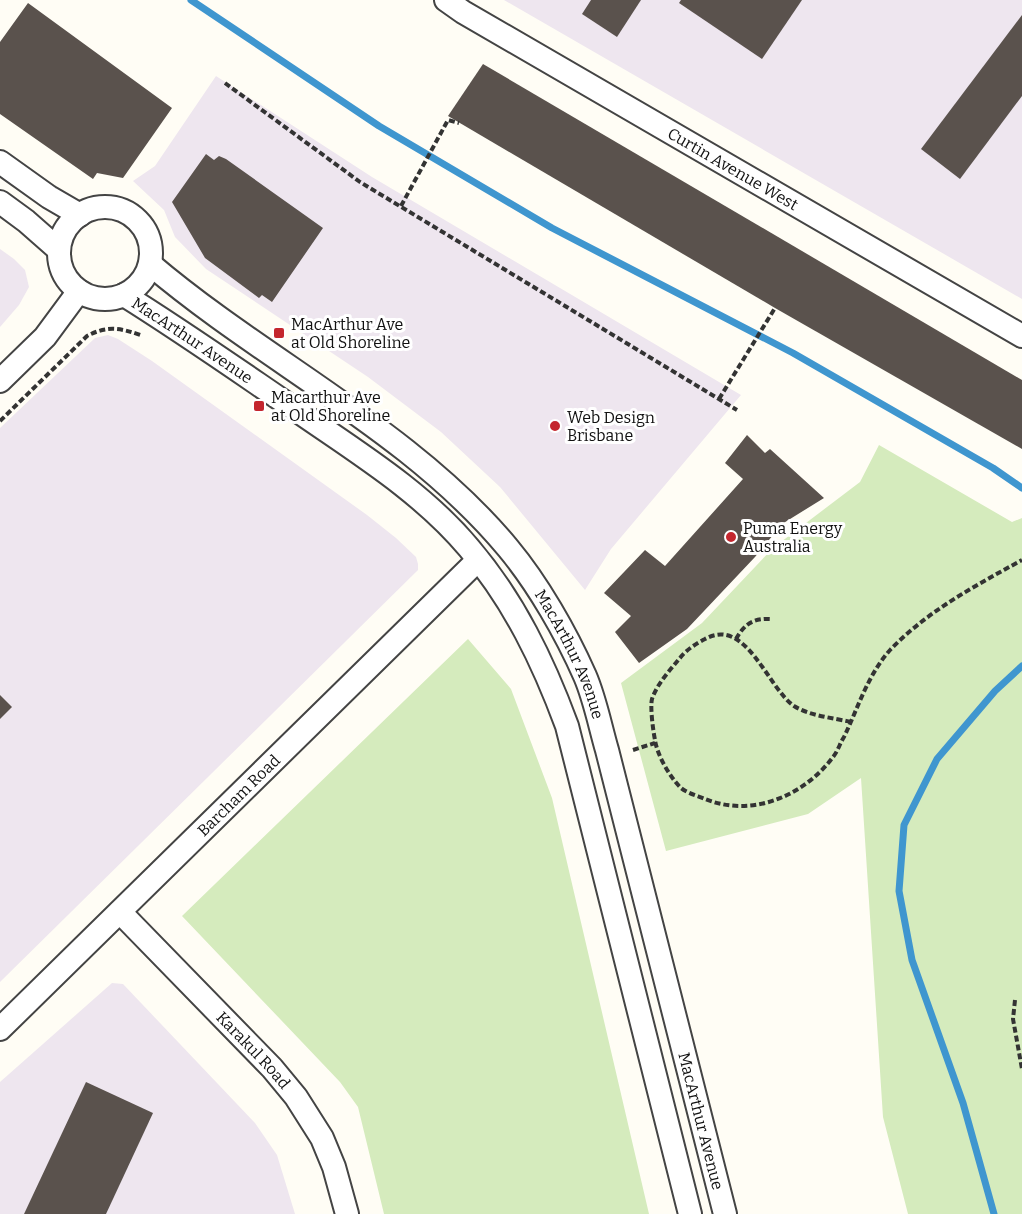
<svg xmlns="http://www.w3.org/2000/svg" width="1022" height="1214" font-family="Bitter,serif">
<rect width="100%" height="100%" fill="#fffdf5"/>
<g fill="#eee6ef">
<polygon points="504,0 1022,0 1022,299"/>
<polygon points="216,76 372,177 741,395 611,549 585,590 500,487 441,432 368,377 206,269 175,237 164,210 133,181 155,166"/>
<polygon points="0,249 14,259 25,270 29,287 19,305 0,327"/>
<polygon points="108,335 118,339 152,361 367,515 396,538 416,557 418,564 418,570 0,982 0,428 95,338"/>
<polygon points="112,983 123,984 255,1123 277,1155 295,1214 0,1214 0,1082"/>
</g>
<g fill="#d5ebbd">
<polygon points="879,445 1012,522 1022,518 1022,1214 908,1214 883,1117 861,778 808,814 666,851 621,683 702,623 773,548 860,482"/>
<polygon points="468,639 511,689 552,798 649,1214 384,1214 358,1107 340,1082 182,916"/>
</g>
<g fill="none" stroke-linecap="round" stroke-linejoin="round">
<g stroke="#3f96cf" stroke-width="7">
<polyline points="191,0 379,126 552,228 793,353 993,468 1022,488"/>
<polyline points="994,1214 963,1103 912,960 899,891 904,825 937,759 995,691 1022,666"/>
</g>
</g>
<g fill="#5a524d">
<polygon points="591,0 641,0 617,37 582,14"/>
<polygon points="681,0 802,0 762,59 679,3"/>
<polygon points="28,3 172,108 123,178 97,173 93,179 0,114 0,42"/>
<polygon points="1022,15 1022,96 960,179 921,149"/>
<polygon points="483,64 1022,380 1022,449 775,308 448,116"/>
<polygon points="206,154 214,160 219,156 226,159 323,228 272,302 262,295 259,298 205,258 172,202"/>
<polygon points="747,435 765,453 770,449 824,498 782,524 755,557 687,629 639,663 615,632 631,616 604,593 645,550 665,566 743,479 725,463"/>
<polygon points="0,695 12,707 0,719"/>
<polygon points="86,1082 153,1113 106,1214 24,1214"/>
</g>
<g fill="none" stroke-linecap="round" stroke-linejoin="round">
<g stroke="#444" stroke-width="26">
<g id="minor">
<path id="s1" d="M446 0 463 12 1022 336"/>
<polyline points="0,162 49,197 80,215"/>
<polyline points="0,202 26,221 59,250"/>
<circle cx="105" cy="253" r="46"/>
<path id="s2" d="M150 264C265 362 411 431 508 548 538 584 566 633 585 676 595 699 600 726 607 750L725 1214"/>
<path id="s3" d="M124 295C185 333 243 374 302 414 360 454 423 493 469 548 514 601 543 661 567 726L690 1214"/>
<polyline points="0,381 45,337 79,291"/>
<path id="s4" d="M120 912 272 1068 296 1097 322 1138 334 1167 347 1214"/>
<path id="s5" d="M0 1029 478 560"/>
</g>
</g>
<g stroke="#333" stroke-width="4" stroke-dasharray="6 3" stroke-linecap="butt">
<polyline points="225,83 360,182 737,410"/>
<polyline points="401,206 448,120 459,123"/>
<polyline points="719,399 775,308"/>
<path d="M0 421 87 336C108 325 121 328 143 336"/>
<path d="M736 639C745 623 754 618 772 619"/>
<path d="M851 722C834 718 810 716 794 706 767 687 746 616 705 639 697 643 686 650 680 658 670 670 657 684 652 699 650 707 653 730 655 740 657 755 670 777 680 787 686 793 698 796 705 799 752 818 804 796 833 757 838 751 840 743 844 737 858 708 868 674 891 649 929 610 975 586 1022 560"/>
<polyline points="633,750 655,743"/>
<polyline points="1015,1000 1013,1019 1022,1069"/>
</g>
<use href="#minor" stroke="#fff" stroke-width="22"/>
</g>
<g fill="#c4262e" stroke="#fff" stroke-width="2">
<rect x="273" y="327" width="12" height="12" rx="3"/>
<rect x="253" y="400" width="12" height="12" rx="3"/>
<circle cx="555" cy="426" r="6"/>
<circle cx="731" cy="537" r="6"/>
</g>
<g text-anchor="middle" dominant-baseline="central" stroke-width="6" stroke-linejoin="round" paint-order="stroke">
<g font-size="16" fill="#111" stroke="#fff">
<text stroke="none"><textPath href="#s1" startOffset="333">Curtin Avenue West</textPath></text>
<text stroke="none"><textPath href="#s3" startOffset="82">MacArthur Avenue</textPath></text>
<text stroke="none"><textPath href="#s2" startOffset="582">MacArthur Avenue</textPath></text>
<text stroke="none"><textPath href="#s5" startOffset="334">Barcham Road</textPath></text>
<text stroke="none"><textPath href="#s4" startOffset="192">Karakul Road</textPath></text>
<text stroke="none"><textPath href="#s2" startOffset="1068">MacArthur Avenue</textPath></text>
</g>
<g font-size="16" fill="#111" stroke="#fff" text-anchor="start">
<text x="291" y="324">MacArthur Ave<tspan x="291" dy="18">at Old Shoreline</tspan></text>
<text x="271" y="397">Macarthur Ave<tspan x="271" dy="18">at Old Shoreline</tspan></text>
<text x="567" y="417">Web Design<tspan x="567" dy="18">Brisbane</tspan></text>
<text x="743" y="528">Puma Energy<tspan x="743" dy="18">Australia</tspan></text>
</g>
</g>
</svg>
